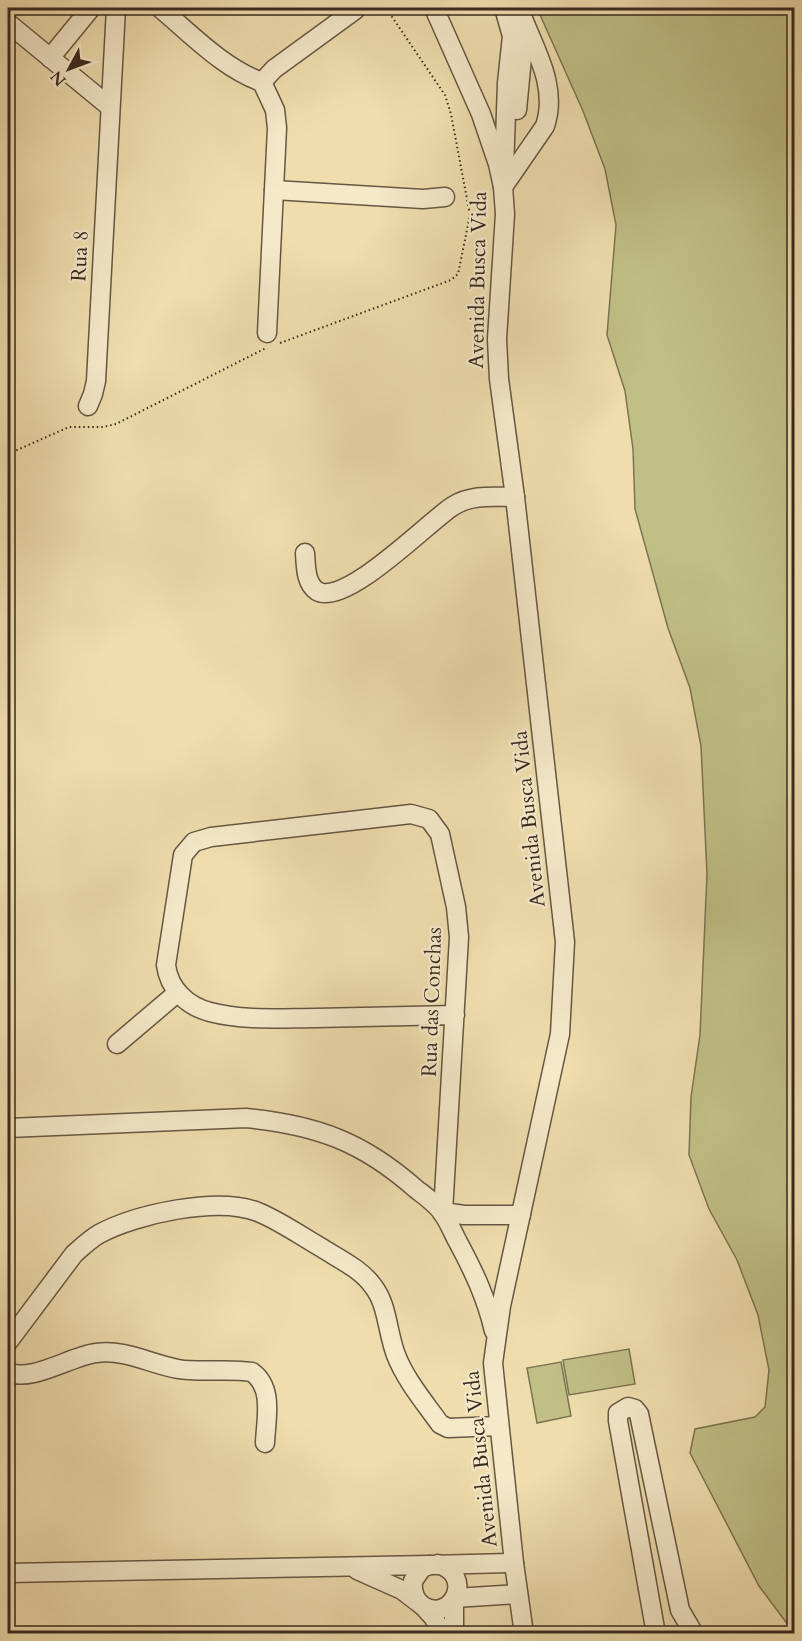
<svg xmlns="http://www.w3.org/2000/svg" width="802" height="1641" font-family="Cardo,serif">
<rect width="100%" height="100%" fill="#efddae"/>
<filter id="stains"><feTurbulence type="fractalNoise" baseFrequency=".00333" numOctaves="4"/><feColorMatrix values="0 0 0 0 .2 0 0 0 0 .09 0 0 0 0 .02 0 0 0 .5 -.17"/></filter>
<radialGradient id="worn" r=".72"><stop offset=".6" stop-color="#630" stop-opacity="0"/><stop offset="1" stop-color="#630" stop-opacity=".3"/></radialGradient>
<g fill="#c0bf86" stroke="#7c7452" stroke-width="1.5">
<polygon points="537,8 794,8 794,1633 759,1586 690,1453 695,1429 755,1417 765,1407 769,1370 758,1315 737,1260 709,1209 689,1155 691,1097 700,1035 707,874 701,746 690,688 668,628 635,509 633,449 625,391 607,335 616,225 605,169 583,111"/>
<polygon points="629,1349 635,1384 569,1395 563,1360"/>
<polygon points="561,1362 571,1416 537,1423 527,1368"/>
</g>
<g fill="none" stroke-linecap="round" stroke-linejoin="round">
<g stroke="#665743" stroke-width="21">
<g id="minor">
<path d="M160 8C190 33 224 69 262 82L275 110 277 128 267 333"/>
<polyline points="434,8 481,114 498,164 503,187 505,214 497,339 499,379 515,497 565,942 560,1034 501,1306 493,1363 514,1563 524,1634"/>
<polyline points="504,8 512,36 507,83 504,170"/>
<polyline points="8,23 110,107"/>
<polyline points="50,58 91,8"/>
<polyline points="262,82 274,69 355,10"/>
<polyline points="517,110 525,27"/>
<path d="M503 187 545 126C559 84 532 46 519 8"/>
<polyline points="274,190 423,199 445,197"/>
<polyline points="88,406 93,394 96,381 116,8"/>
<path d="M305 553C306 565 305 583 317 591 345 608 429 521 453 506 472 494 494 497 515 497"/>
<polyline points="117,1044 177,993"/>
<path d="M8 1128 246 1118C317 1125 363 1142 416 1189 425 1196 437 1204 443 1214 449 1222 453 1233 458 1242 474 1272 486 1297 494 1331"/>
<path d="M443 1212 459 937 456 907 440 834 429 819 411 814 211 837 194 842 183 855 166 965C169 989 187 1006 210 1012 245 1021 281 1018 316 1018 363 1017 409 1016 455 1015"/>
<polyline points="443,1212 464,1215 521,1215"/>
<path d="M8 1342 74 1254C82 1247 89 1240 99 1234 136 1214 218 1196 258 1212 280 1221 301 1236 322 1248 339 1259 361 1269 373 1286 388 1305 387 1332 396 1355 405 1379 425 1403 440 1424L448 1428 499 1426"/>
<path d="M8 1372C31 1383 71 1356 96 1353 126 1349 150 1364 178 1369 202 1373 227 1368 252 1372 274 1388 266 1418 265 1443"/>
<path d="M438 1564C476 1576 451 1623 423 1606 414 1600 412 1591 413 1581L422 1568 430 1565 514 1563"/>
<polyline points="357,1570 402,1590 419,1603"/>
<polyline points="8,1573 430,1565"/>
<polyline points="455,1598 518,1594"/>
<polyline points="422,1605 433,1617 443,1634"/>
<polyline points="454,1634 454,1599"/>
<polyline points="656,1634 618,1421 618,1413 628,1407 635,1409 639,1414 680,1610 694,1634"/>
</g>
</g>
<g stroke="#392a1f" stroke-width="2" stroke-dasharray="1.5 3" stroke-linecap="butt">
<polyline points="280,343 451,280 458,274 470,215 451,114 445,95 386,8"/>
<polyline points="8,454 69,427 103,427 116,424 266,348"/>
</g>
<use href="#minor" stroke="#f5e9ca" stroke-width="18"/>
</g>
<g text-anchor="middle" dominant-baseline="central" stroke-width="4.5" stroke-linejoin="round" paint-order="stroke">
<g font-size="21" fill="#392a1f" stroke="#f5e9ca">
<text transform="translate(80 256) rotate(-87)">Rua 8</text>
<text transform="translate(478 280) rotate(-89)">Avenida Busca Vida</text>
<text transform="translate(529 819) rotate(-96)">Avenida Busca Vida</text>
<text transform="translate(432 1002) rotate(-88)">Rua das Conchas</text>
<text transform="translate(481 1459) rotate(-96)">Avenida Busca Vida</text>
</g>
</g>
<rect width="802" height="1641" fill="none" stroke="#efddae" stroke-width="30"/>
<rect x="9" y="9" width="784" height="1623" fill="none" stroke="#392a1f" stroke-width="3"/>
<rect x="15" y="15" width="772" height="1611" fill="none" stroke="#392a1f" stroke-width="1.5"/>
<g transform="translate(69 69) rotate(229)" stroke="#f5e9ca" stroke-width="4.5" paint-order="stroke">
<path d="M0-4.5L10 22L0 15L-10 22Z" fill="#392a1f"/>
<text y="-9" font-size="16" font-weight="bold" text-anchor="middle" fill="#392a1f">N</text>
</g>
<rect width="100%" height="100%" filter="url(#stains)"/>
<rect width="100%" height="100%" fill="url(#worn)"/>
</svg>
